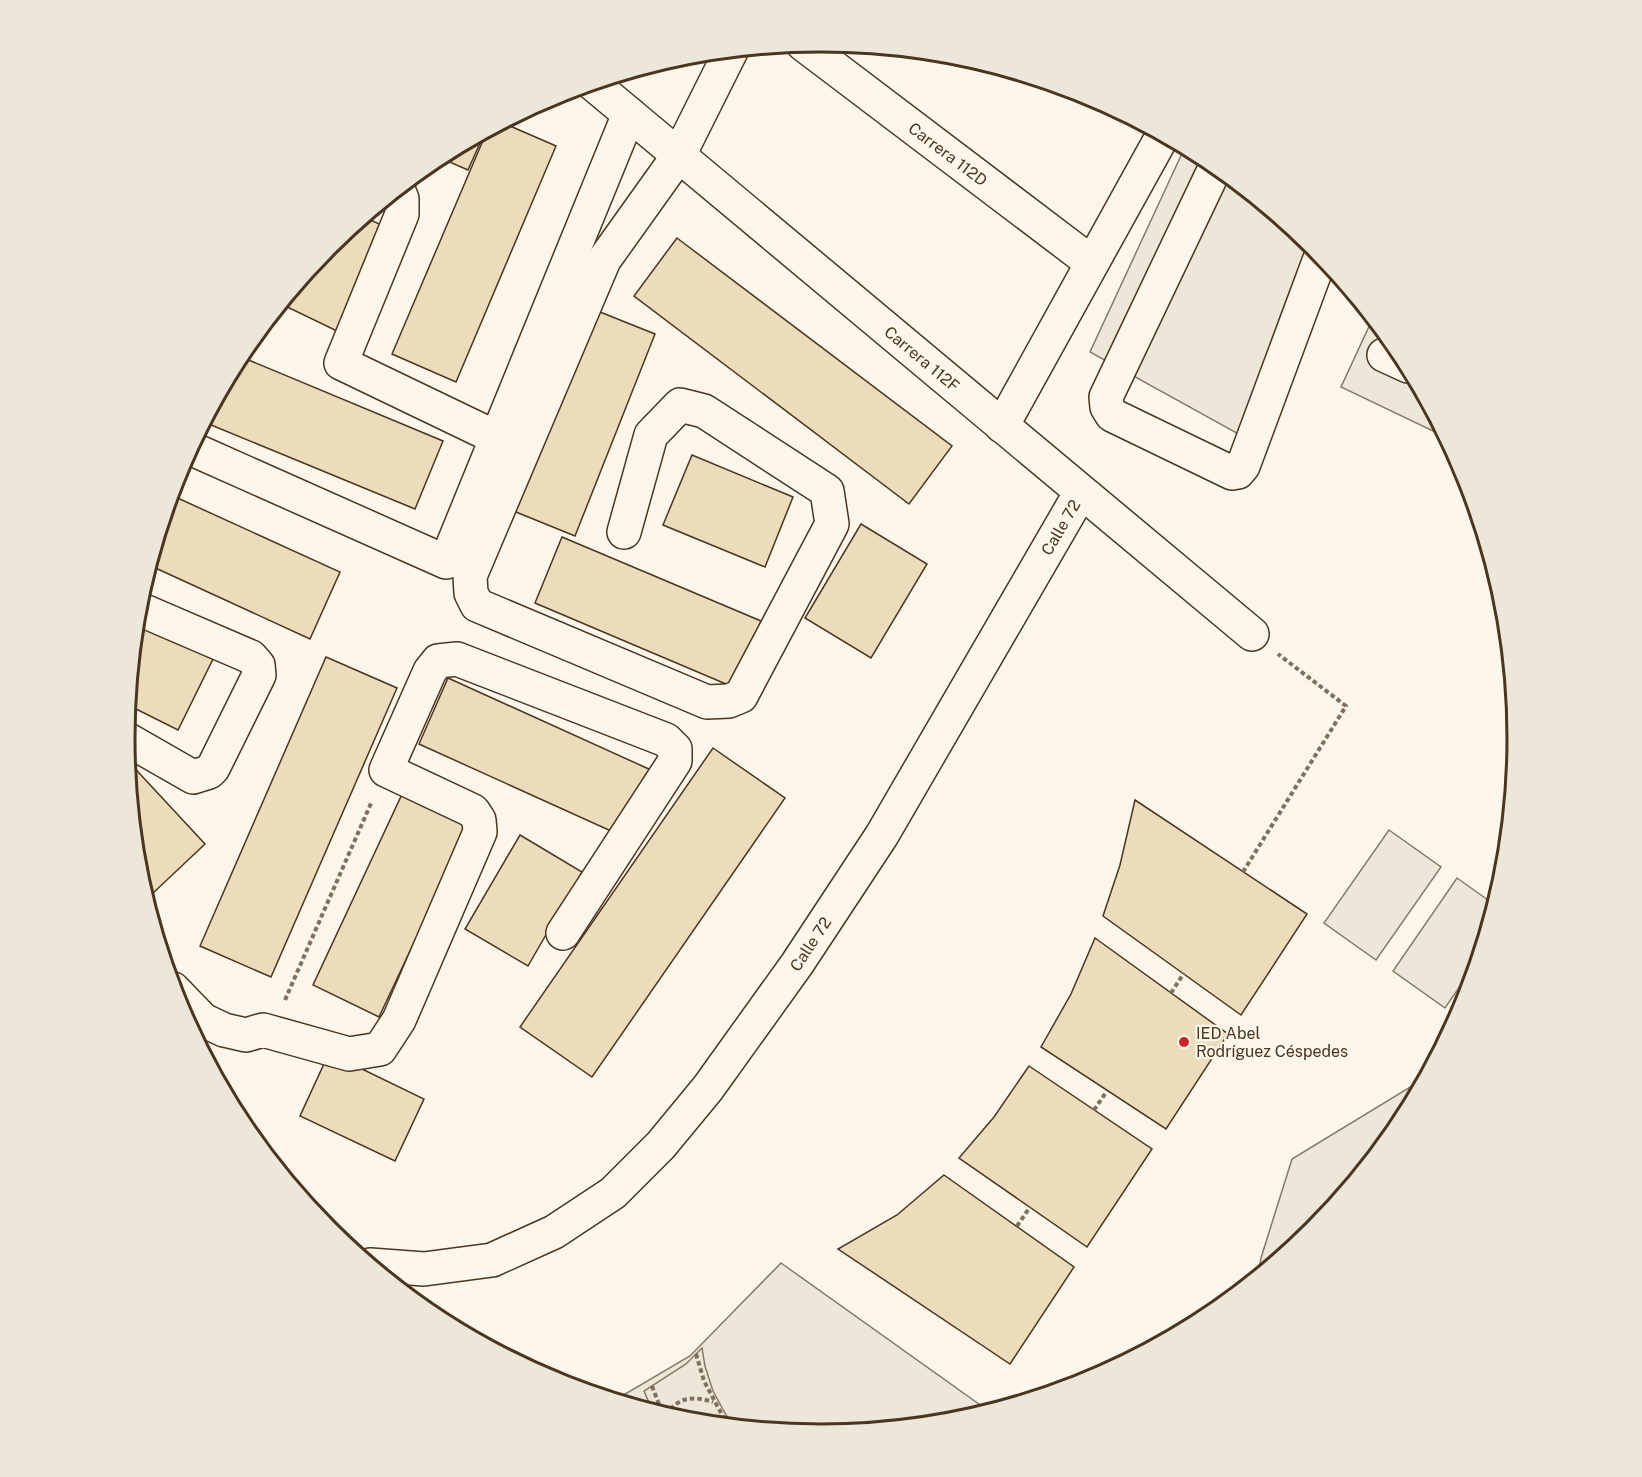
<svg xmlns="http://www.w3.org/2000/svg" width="1642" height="1477" font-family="'Public Sans',sans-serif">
<rect width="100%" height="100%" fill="#fbf6e9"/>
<g fill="#ede6d9" stroke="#887966" stroke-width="1.5">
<polygon points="1389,830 1441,867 1376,960 1324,923"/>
<polygon points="1457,878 1495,905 1478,960 1445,1008 1393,971"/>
<polygon points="1425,1078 1400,1126 1313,1231 1258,1276 1261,1258 1292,1159"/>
<polygon points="781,1263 990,1412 957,1422 821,1435 685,1422 615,1400 690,1356"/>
</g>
<g fill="#ede7d9" stroke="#887966" stroke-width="1.5">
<polygon points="1185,147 1208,160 1314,246 1251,441 1090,352"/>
<polygon points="1373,318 1400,352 1437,421 1433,431 1341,387"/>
<polygon points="702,1348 705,1366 713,1391 726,1415 737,1427 685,1422 653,1412 644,1391 686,1364"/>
</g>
<g fill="#ecdcbc" stroke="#4a3520" stroke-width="1.5">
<polygon points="503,123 556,146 456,382 392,354 487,131"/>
<polygon points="485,132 468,170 438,157"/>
<polygon points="364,217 388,228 339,332 281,304 329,246"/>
<polygon points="677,238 952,446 909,504 634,296"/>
<polygon points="590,308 655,334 575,536 511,510"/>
<polygon points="239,356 443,441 415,509 204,422"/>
<polygon points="692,455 793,497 765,567 663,525"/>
<polygon points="171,495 340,572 310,639 149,565"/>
<polygon points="861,524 927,564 871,658 805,618"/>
<polygon points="562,537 761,621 733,687 535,603"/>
<polygon points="136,622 213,659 178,730 128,705"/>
<polygon points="326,657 397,688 271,977 200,946"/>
<polygon points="448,678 651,770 622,836 419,744"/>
<polygon points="713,748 785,798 592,1077 520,1027"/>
<polygon points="127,760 205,844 151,895 141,884 138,874"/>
<polygon points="404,790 471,821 379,1017 313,985"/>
<polygon points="1135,800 1307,914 1241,1015 1103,916 1120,865"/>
<polygon points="520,835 582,872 528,966 465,929"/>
<polygon points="1095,938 1228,1034 1166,1129 1041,1047 1071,994"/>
<polygon points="329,1053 424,1099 395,1161 300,1116"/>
<polygon points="1029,1066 1152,1149 1087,1247 959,1158 994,1117"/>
<polygon points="944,1175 1074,1267 1010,1364 838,1249 897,1215"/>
</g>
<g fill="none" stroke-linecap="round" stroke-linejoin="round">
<g stroke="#4a3520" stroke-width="36">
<g id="minor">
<path id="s1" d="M803 44 1092 263"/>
<path id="s2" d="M592 83 1252 634"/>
<polyline points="1216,166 1106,397 1107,407 1112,415 1232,473 1238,472 1243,466 1321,256"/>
<polyline points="398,189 402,199 402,214 341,363 497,438"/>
<polyline points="1384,355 1408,366"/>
<polyline points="1002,426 1163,135"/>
<polyline points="190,448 446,562 629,114"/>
<polyline points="624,532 651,435 680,405 704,411 827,491 832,524 741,696 729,701 707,702 477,605 471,593 470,576 604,260 679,155 731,51"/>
<polyline points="125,738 193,777 209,772 213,768 259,675 258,665 251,657 137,608"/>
<polyline points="173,989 203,1020 224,1030 246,1035 263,1030 349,1054 380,1049 399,1020 480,832 479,820 473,811 386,770 430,671 438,661 457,659 666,740 675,749 675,761 563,933"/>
<path id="s3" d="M370 1265 424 1269 492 1260 554 1232 613 1193 661 1145 708 1088 797 964 882 835 1081 492"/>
</g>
</g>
<g stroke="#7f6f5c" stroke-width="4" stroke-dasharray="4.5 3" stroke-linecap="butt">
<polyline points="1243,872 1346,706 1278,654"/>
<polyline points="1171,993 1184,973"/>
<polyline points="285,1000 372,801"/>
<polyline points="1094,1110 1107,1091"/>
<polyline points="1017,1226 1030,1207"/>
<polyline points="696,1354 704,1381 728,1426"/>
<polyline points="652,1386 663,1415"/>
<path d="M667 1416C676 1396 695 1396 713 1402"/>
</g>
<use href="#minor" stroke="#fbf6e9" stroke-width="33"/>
</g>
<circle fill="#c62828" stroke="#fbf6e9" stroke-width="2" cx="1184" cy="1042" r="6"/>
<g text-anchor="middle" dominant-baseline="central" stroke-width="4.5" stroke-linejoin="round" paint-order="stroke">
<g font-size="16" fill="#4a3520" stroke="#fbf6e9">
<text stroke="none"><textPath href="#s1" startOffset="182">Carrera 112D</textPath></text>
<text stroke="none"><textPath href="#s2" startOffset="430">Carrera 112F</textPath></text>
<text stroke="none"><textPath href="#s3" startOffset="1066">Calle 72</textPath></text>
<text stroke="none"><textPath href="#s3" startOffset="580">Calle 72</textPath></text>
</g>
<g font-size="16" fill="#4a3520" stroke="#fbf6e9" text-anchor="start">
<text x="1196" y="1033">IED Abel<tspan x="1196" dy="18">Rodríguez Céspedes</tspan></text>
</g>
</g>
<path d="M0 0H1642V1477H0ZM135 738a686 686 0 1 1 1372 0a686 686 0 1 1-1372 0Z" fill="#ede7d9" fill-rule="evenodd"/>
<path fill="none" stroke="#4a3520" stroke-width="3" d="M135 738a686 686 0 1 1 1372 0a686 686 0 1 1-1372 0Z"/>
</svg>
